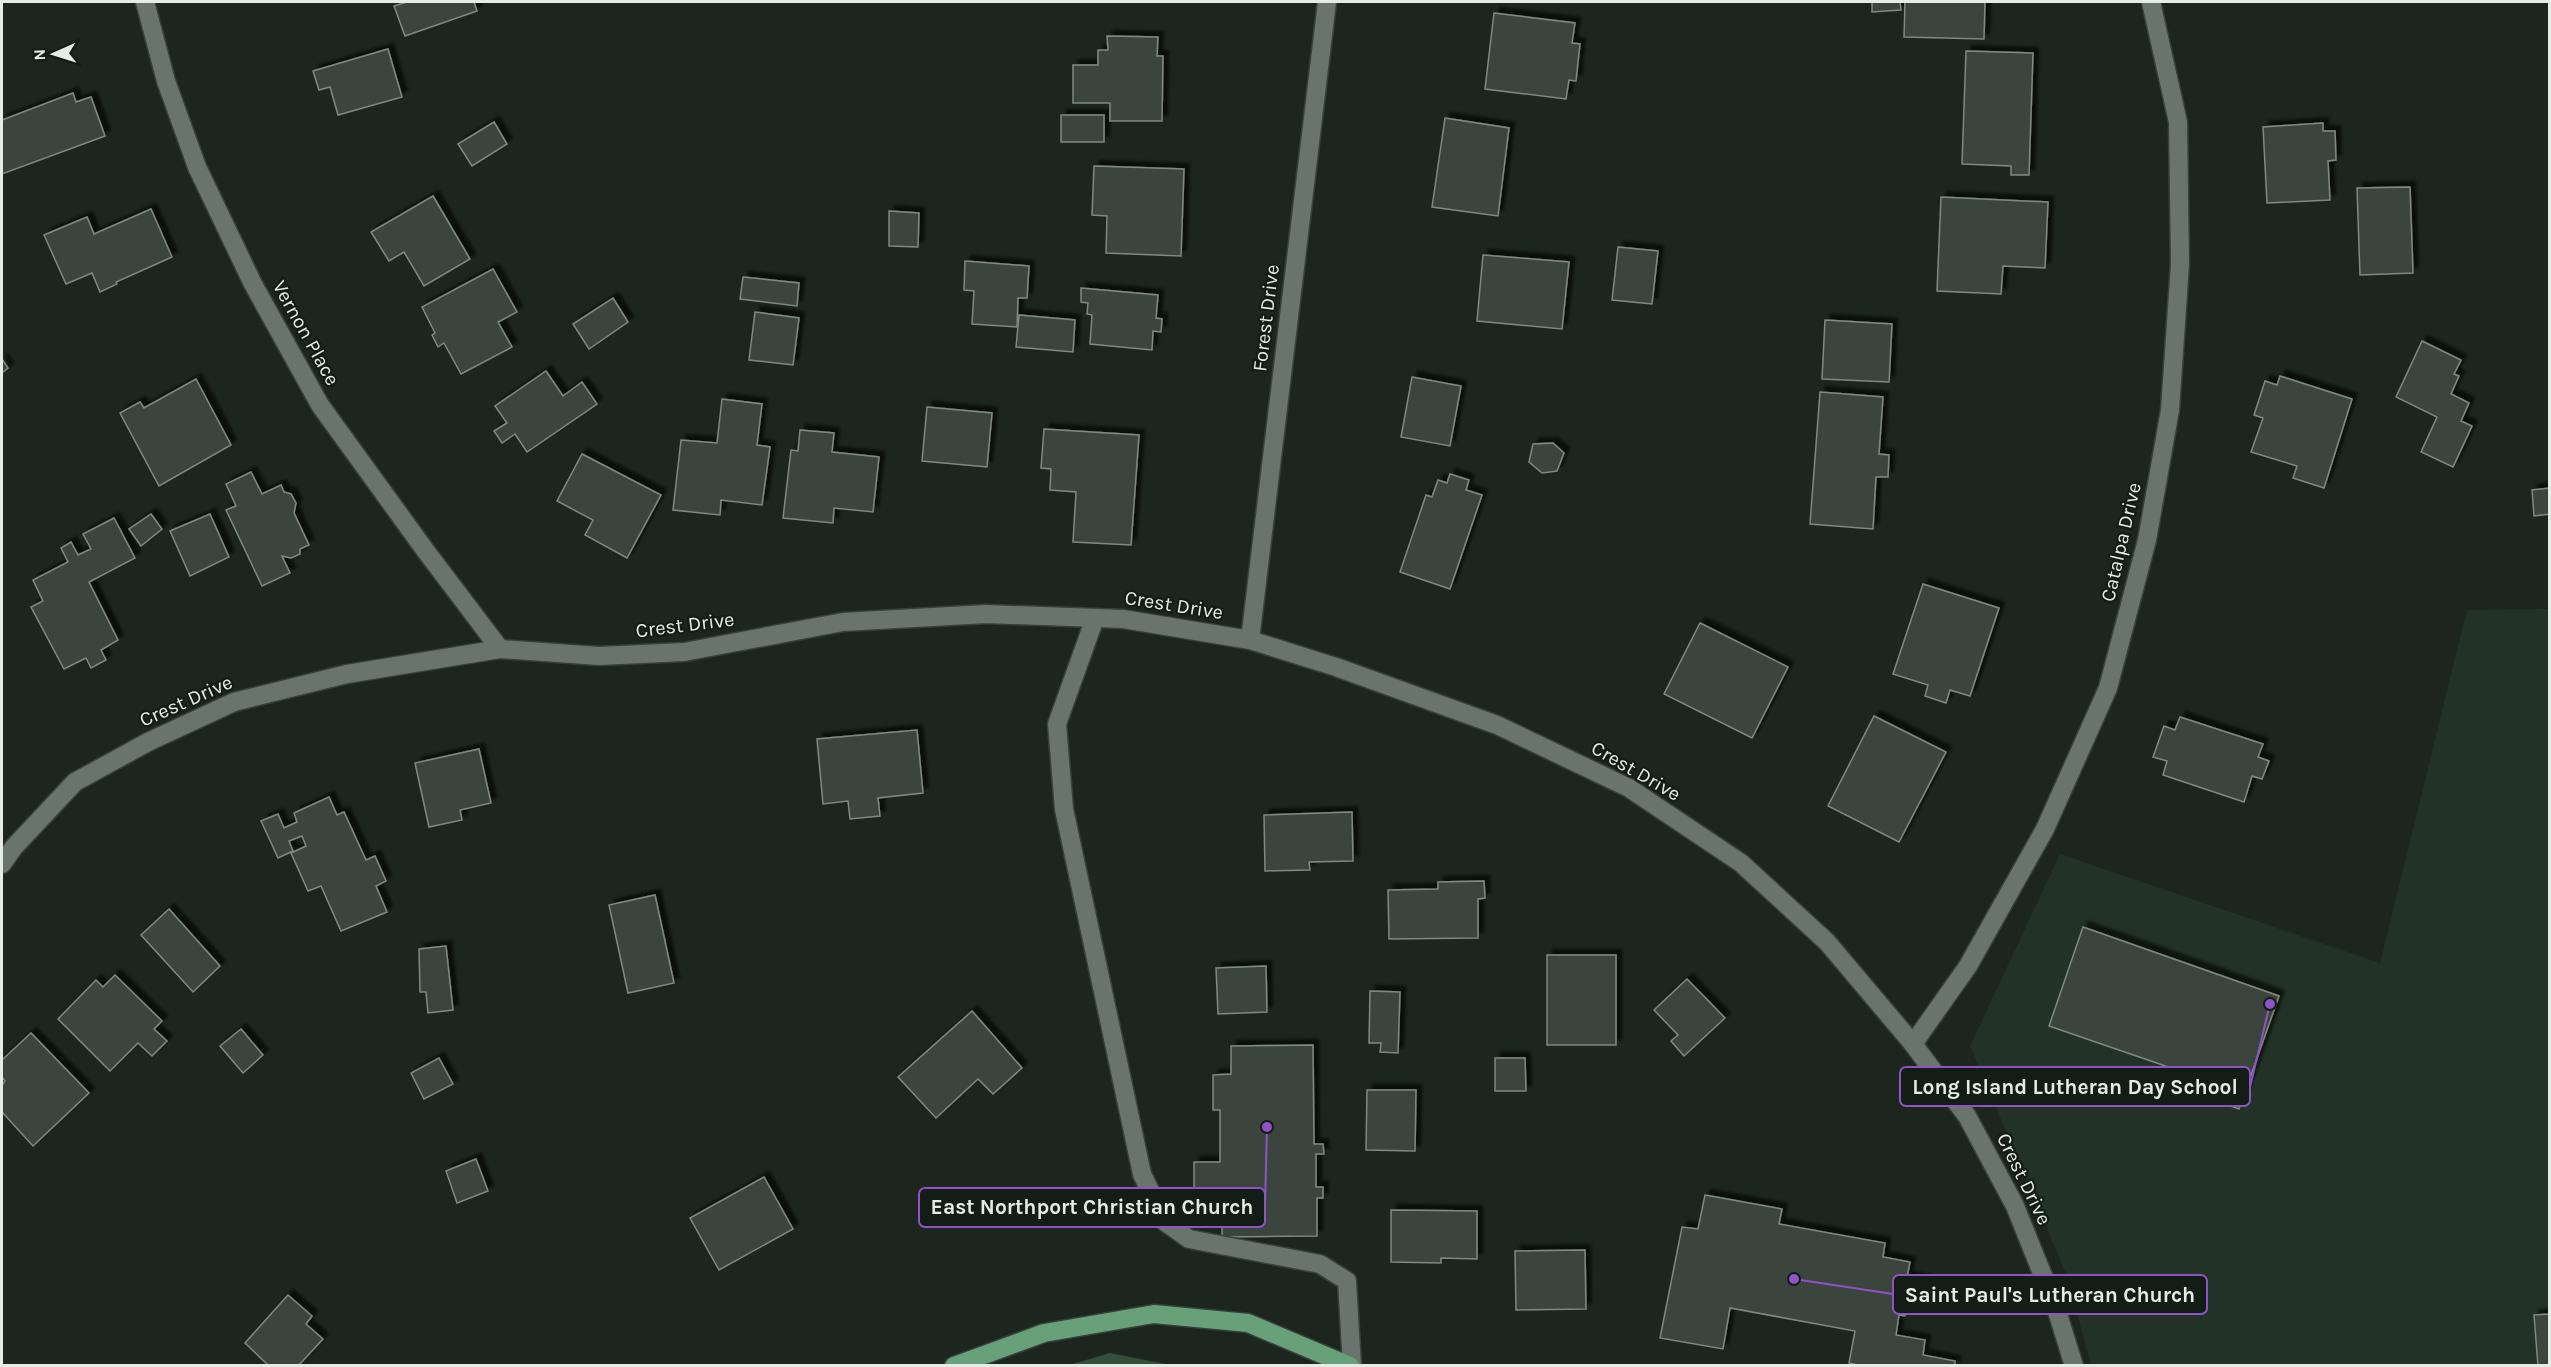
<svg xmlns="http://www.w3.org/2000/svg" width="2551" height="1367" font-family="Karla,sans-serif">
<defs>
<filter id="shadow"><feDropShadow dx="5.5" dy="-5.5" stdDeviation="1.5" flood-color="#0009"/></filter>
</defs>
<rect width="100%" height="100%" fill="#1c261e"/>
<polygon fill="#223226" points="2549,609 2549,1365 2091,1365 2067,1276 1970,1046 2060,854 2380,963 2467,610"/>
<polygon fill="#324f3a" points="1110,1353 1171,1365 1069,1365"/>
<g fill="#3b453d" stroke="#7e8a81" stroke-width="1.5" filter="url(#shadow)">
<polygon points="407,2 474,2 477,11 405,36 394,6"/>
<polygon points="1872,2 1900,2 1901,10 1872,12"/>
<polygon points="1905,2 1985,2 1984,39 1904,37"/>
<polygon points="1494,13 1575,23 1572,43 1580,44 1576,81 1569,80 1566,99 1485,89"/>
<polygon points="1107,36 1158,37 1157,56 1163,56 1162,121 1110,121 1110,103 1073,103 1073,65 1098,65 1098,50 1108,50"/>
<polygon points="388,49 402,97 338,115 330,87 319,90 313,71"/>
<polygon points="1966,51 2033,53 2029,175 2011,175 2011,166 1962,164"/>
<polygon points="73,93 76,102 91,97 105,136 2,174 2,120"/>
<rect x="1061" y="115" width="43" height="27"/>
<polygon points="1445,118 1509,128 1498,216 1432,207"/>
<polygon points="494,122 507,144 472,166 458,144"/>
<polygon points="2323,123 2323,131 2335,131 2336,160 2328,161 2330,200 2267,203 2263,127"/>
<polygon points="1094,166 1184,169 1181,256 1106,253 1107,216 1092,215"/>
<polygon points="2410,187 2413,273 2360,275 2357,188"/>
<polygon points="433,196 470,259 424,286 404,252 389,261 371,232"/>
<polygon points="1941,197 2048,202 2045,268 2003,266 2001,294 1937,291"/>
<polygon points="151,209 172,257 116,282 117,284 100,292 92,273 66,284 44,235 87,217 94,234"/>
<polygon points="889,211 919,213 918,247 889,246"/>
<polygon points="1618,247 1658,251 1652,304 1612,300"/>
<polygon points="1483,255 1569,262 1562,329 1477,321"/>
<polygon points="965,261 1029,266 1027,298 1018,298 1017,327 972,324 974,291 964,290"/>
<polygon points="493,269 517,312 498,322 512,347 461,374 444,343 438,347 432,335 435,333 422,307"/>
<polygon points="743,277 799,283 797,306 740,299"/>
<polygon points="1081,288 1158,295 1156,318 1162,319 1161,332 1153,331 1152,350 1090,344 1092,315 1087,314 1088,303 1081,302"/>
<polygon points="613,298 628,322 589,349 573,324"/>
<polygon points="755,312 799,318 793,365 749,360"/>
<polygon points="1019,315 1075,320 1073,352 1016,347"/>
<polygon points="1825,320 1892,324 1889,382 1822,379"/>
<polygon points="2422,341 2461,360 2454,374 2459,376 2451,394 2469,403 2461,421 2472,426 2453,467 2421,452 2437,417 2396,397"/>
<polygon points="2,359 8,368 2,373"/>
<polygon points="546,371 563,396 582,382 597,404 527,452 515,434 502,443 494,431 507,423 495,406"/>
<polygon points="2280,376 2352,399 2324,488 2293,478 2297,466 2251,452 2263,418 2254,415 2265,381 2277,385"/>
<polygon points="1412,377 1461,386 1450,446 1401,437"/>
<polygon points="196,379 231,445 159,486 120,413 140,402 144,408"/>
<polygon points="1820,392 1883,397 1879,454 1889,455 1888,477 1876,477 1873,529 1810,524"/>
<polygon points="722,399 762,404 757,445 770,447 762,505 721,500 720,515 673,510 681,440 717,443"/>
<polygon points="927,407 992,413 987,467 922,461"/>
<polygon points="1044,429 1139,435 1131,545 1073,542 1076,492 1050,490 1051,469 1041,468"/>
<polygon points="800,430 834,433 832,452 879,457 873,512 834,508 833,523 783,518 791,450 798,451"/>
<polygon points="1553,443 1564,453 1557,471 1542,473 1529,462 1533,444"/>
<polygon points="582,454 661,495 627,558 585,535 593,520 557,501"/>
<polygon points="251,472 262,494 281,485 284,492 291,494 296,503 294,513 309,545 300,549 300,554 291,558 282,556 290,573 262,586 226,510 236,506 226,484"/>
<polygon points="1450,474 1469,480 1466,490 1482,495 1450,589 1400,572 1426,495 1432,497 1438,480 1447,483"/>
<polygon points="2550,488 2550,514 2534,516 2532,490"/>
<polygon points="151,514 162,529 141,546 129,529"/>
<polygon points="210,514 229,557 190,576 170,531"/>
<polygon points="114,518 135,558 89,582 118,640 101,650 106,660 91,668 86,658 64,669 31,607 43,601 33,580 68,562 61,548 71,542 78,555 91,549 83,534"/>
<polygon points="1923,584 1999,608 1970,696 1950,690 1946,703 1925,696 1928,685 1893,674"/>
<polygon points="1700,623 1788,667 1752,738 1664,694"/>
<polygon points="1874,716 1946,752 1899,842 1828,806"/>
<polygon points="2180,717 2263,744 2258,757 2269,761 2262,779 2252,776 2244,802 2163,775 2167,761 2153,757 2164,726 2175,730"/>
<polygon points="917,730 923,793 878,798 880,816 850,819 848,801 823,804 817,739"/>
<polygon points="479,749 491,803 460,810 462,820 429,827 415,763"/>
<polygon points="329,797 337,815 344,812 366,860 375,856 386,881 376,886 387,912 341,931 321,886 308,891 291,853 306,846 302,836 289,841 293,851 278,858 261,821 278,814 284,828 297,822 294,813"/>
<polygon points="1352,812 1353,861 1309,862 1310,870 1265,871 1264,815"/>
<polygon points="1484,881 1485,898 1478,899 1478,938 1389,939 1388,890 1438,889 1438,882"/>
<polygon points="655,895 674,983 628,993 609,905"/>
<polygon points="169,909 220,966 193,992 141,935"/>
<polygon points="2083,927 2279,996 2239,1109 2174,1086 2180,1071 2049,1026"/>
<polygon points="446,946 453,1010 428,1013 426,992 420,992 419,949"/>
<rect x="1547" y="955" width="69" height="90"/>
<polygon points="1266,966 1267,1012 1218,1014 1216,968"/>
<polygon points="115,975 162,1021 154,1029 167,1041 152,1056 138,1043 110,1071 58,1019 96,980 103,987"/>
<polygon points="1687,979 1725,1018 1684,1056 1671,1041 1678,1035 1654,1010"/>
<polygon points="1370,991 1400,992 1398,1053 1380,1052 1381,1043 1369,1043"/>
<polygon points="972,1011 1022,1068 993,1094 978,1079 936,1118 898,1077"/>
<polygon points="241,1029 263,1055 243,1073 220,1046"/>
<polygon points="31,1033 89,1093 33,1146 2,1112 2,1085 5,1081 2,1077 2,1060"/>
<polygon points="1313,1045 1314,1144 1323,1144 1324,1154 1316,1154 1316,1187 1323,1187 1323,1198 1317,1198 1317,1236 1222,1237 1222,1196 1194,1196 1194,1162 1220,1162 1220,1110 1213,1110 1213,1075 1231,1074 1231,1046"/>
<polygon points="439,1058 453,1084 424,1099 411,1073"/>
<polygon points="1495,1058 1525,1058 1526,1091 1495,1091"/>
<polygon points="1367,1090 1416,1090 1415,1151 1366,1150"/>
<polygon points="476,1159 488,1191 457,1203 446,1171"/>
<polygon points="764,1177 793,1229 719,1270 690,1218"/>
<polygon points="1705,1195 1782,1209 1779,1224 1885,1243 1883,1257 1910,1262 1907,1277 1924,1280 1919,1304 1907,1301 1905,1316 1899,1315 1896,1335 1925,1340 1923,1355 1955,1361 1955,1366 1862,1366 1849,1363 1855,1331 1730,1308 1723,1349 1660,1338 1682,1227 1698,1229"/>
<polygon points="1391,1210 1477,1211 1477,1259 1441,1258 1441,1263 1391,1262"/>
<polygon points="1585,1250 1586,1309 1516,1310 1515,1251"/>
<polygon points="288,1295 312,1316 306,1324 323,1339 298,1366 269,1366 245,1343"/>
<polygon points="2550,1314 2550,1366 2538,1366 2534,1315"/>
</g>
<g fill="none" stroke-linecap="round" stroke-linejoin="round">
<g stroke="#374039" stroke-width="21">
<g id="minor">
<polyline points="145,2 166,81 197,167 253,284 320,405 425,550 500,649"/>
<polyline points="1095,618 1057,724 1064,809 1142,1174 1165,1222 1189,1239 1320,1264 1347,1281 1352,1366"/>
<polyline points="1250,640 1327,2"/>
<polyline points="2,864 14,847 75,782 148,742 234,702 347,674 500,649 599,656 684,652 843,622 986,614 1123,619 1250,640 1336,667 1497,725 1629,788 1741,863 1827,942 1913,1044 1967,1116 2015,1206 2056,1308 2074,1366"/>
<polyline points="1913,1044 1968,966 2045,829 2108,688 2147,540 2170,410 2180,264 2178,122 2151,2"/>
</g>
</g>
<g stroke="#374039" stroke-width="21">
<polyline id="major" points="954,1366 1044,1333 1154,1314 1248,1323 1350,1366"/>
</g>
<use href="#minor" stroke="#69746c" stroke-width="18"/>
<use href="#major" stroke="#68a079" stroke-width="18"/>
</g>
<g text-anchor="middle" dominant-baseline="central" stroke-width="4.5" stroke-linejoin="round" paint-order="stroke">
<g font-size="20" fill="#e5ece6" stroke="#131c15">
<text transform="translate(1266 318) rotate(-83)">Forest Drive</text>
<text transform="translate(306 333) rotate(61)">Vernon Place</text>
<text transform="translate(2121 542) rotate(-77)">Catalpa Drive</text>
<text transform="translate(1174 605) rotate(9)">Crest Drive</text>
<text transform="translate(685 625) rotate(-7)">Crest Drive</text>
<text transform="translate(186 701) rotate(-24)">Crest Drive</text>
<text transform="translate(1636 771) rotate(30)">Crest Drive</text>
<text transform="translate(2024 1179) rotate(64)">Crest Drive</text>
</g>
</g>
<path fill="none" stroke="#9052c7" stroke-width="2" d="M2270 1004L2250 1087M1267 1127L1265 1207M1794 1279L1893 1294"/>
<g fill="#9052c7" stroke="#131c15" stroke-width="2">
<circle cx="2270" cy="1004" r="6"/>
<circle cx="1267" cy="1127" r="6"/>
<circle cx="1794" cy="1279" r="6"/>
</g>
<g fill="#131c15" stroke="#9052c7" stroke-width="2">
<rect x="1900" y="1067" width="350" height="39" rx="6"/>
<rect x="919" y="1188" width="346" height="39" rx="6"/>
<rect x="1893" y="1275" width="314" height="39" rx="6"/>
</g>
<g font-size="21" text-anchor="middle" font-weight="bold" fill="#e5ece6">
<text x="2075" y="1094">Long Island Lutheran Day School</text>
<text x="1092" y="1214">East Northport Christian Church</text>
<text x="2050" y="1302">Saint Paul's Lutheran Church</text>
</g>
<rect width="2551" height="1367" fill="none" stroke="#e5ece6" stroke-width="6"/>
<g transform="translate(54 54) rotate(267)" stroke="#131c15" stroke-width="4.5" paint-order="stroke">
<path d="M0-4.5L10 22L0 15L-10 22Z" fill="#e5ece6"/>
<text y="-9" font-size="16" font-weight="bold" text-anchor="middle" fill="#e5ece6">N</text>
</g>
</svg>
